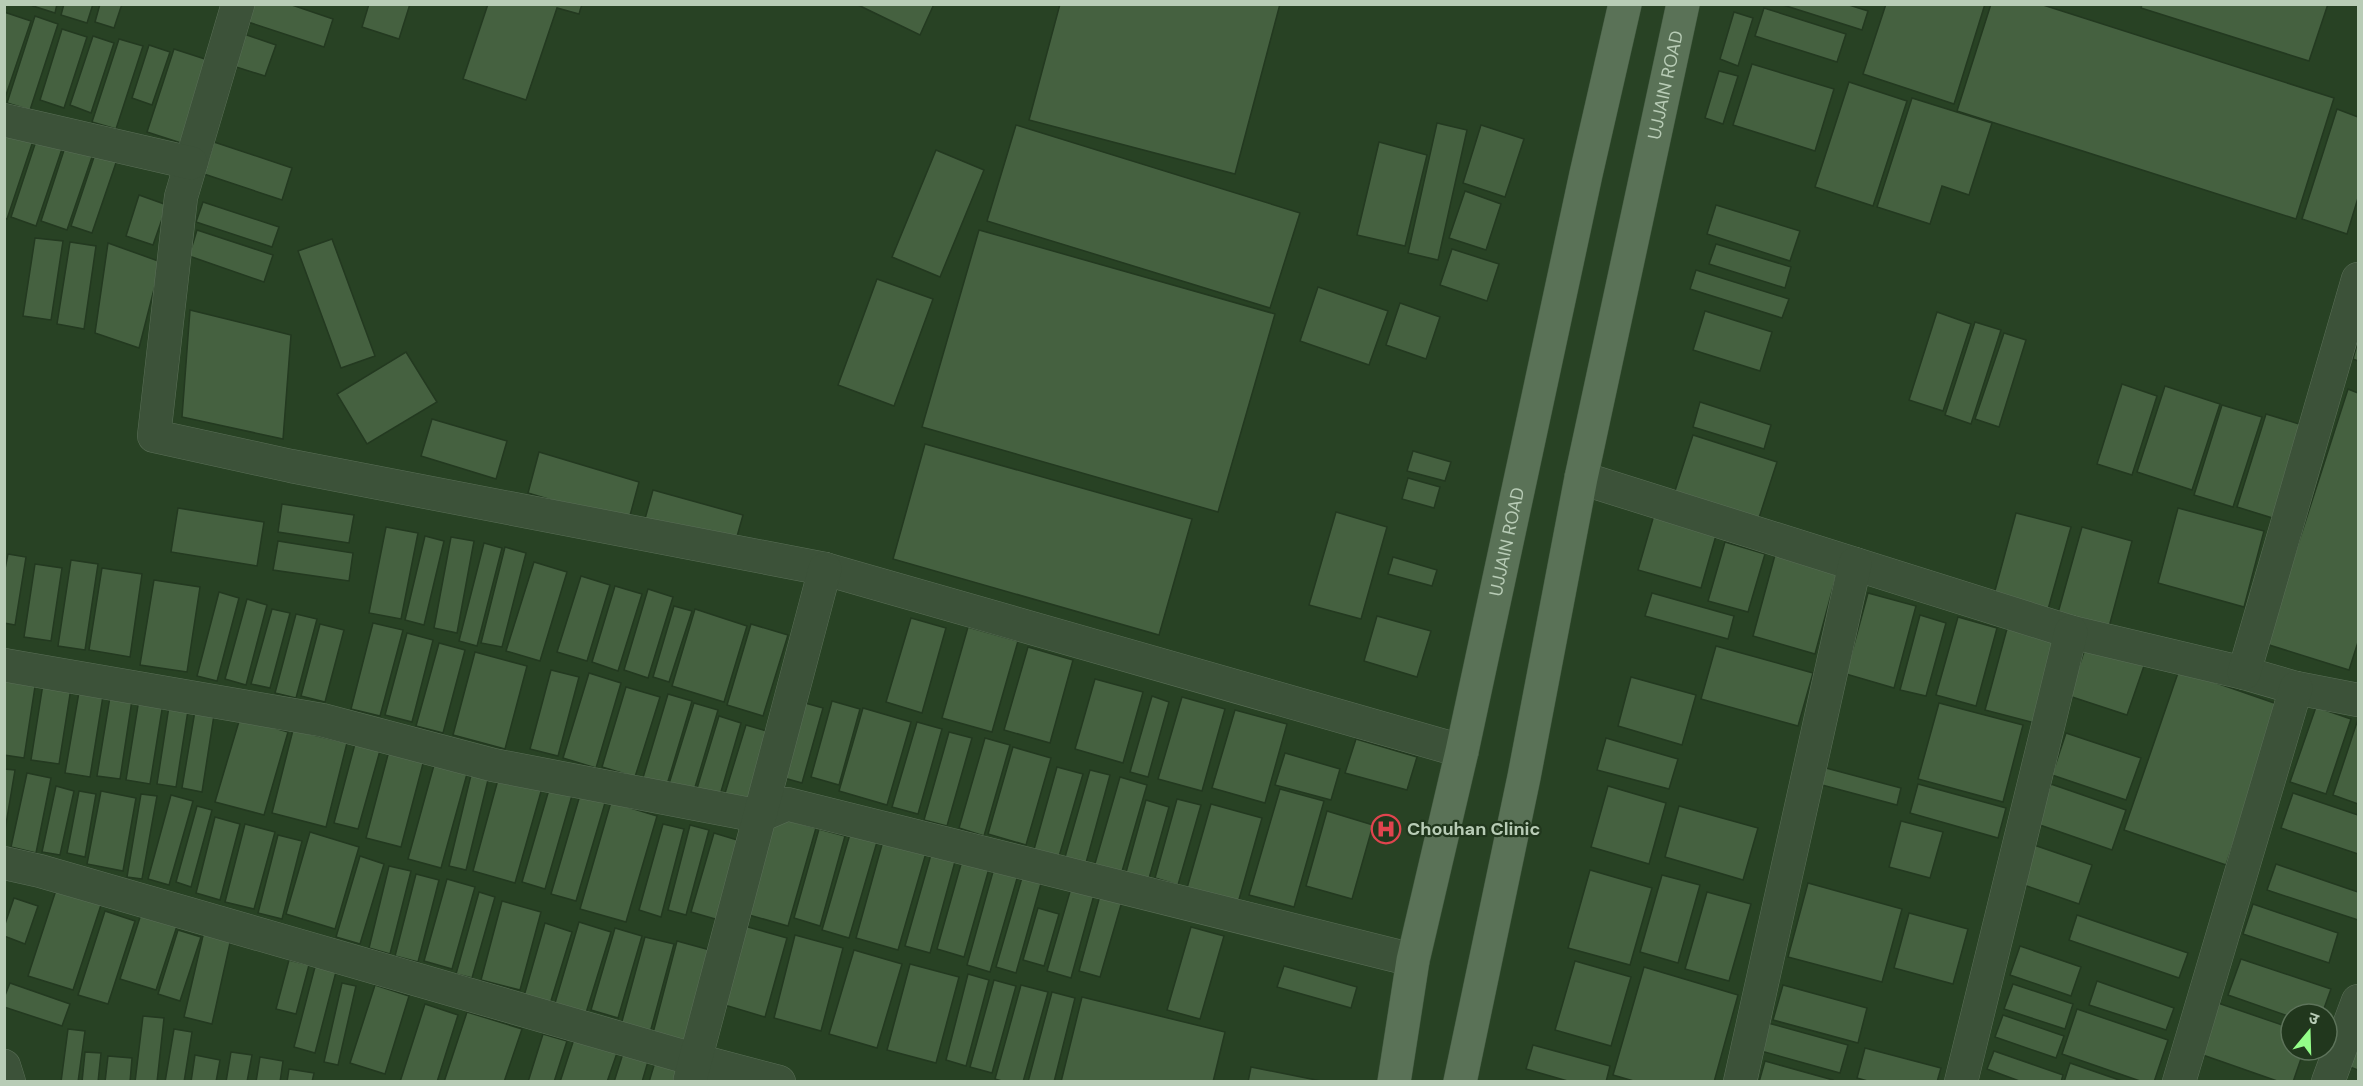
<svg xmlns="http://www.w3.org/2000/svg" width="2363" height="1086" font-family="'DM Sans','Noto Sans Devanagari',sans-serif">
<rect width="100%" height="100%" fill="#284224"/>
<g fill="#456140" stroke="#233920" stroke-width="1.5">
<polygon points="34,4 57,4 55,13 33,6"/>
<polygon points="64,4 93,4 87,23 61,15"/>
<polygon points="100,4 122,4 114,28 95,22"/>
<polygon points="254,4 289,4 333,19 324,47 248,22"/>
<polygon points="369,4 410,4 399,39 362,27"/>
<polygon points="488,4 582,4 579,14 557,8 526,100 463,79"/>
<polygon points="856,4 934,4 920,35"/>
<polygon points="1060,4 1280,4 1235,174 1029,120"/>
<polygon points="1780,4 1846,4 1868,11 1862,30"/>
<polygon points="1886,4 1985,4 1954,104 1863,74"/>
<polygon points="1991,4 2040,4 2334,98 2296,219 1957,111"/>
<polygon points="2142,4 2328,4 2309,61 2141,8"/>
<polygon points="1764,8 1846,34 1837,62 1755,36"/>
<polygon points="4,12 31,21 4,101"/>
<polygon points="1734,12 1753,18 1738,66 1720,59"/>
<polygon points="35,16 58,24 30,110 7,103"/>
<polygon points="62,29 87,37 64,108 40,100"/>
<polygon points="244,34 276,45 265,76 233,66"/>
<polygon points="93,36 114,43 91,113 70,105"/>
<polygon points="119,39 143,46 116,129 92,122"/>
<polygon points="149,45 170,52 152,105 132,98"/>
<polygon points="174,49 208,60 181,143 147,132"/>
<polygon points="1752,64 1834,89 1815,151 1733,125"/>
<polygon points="1719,71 1738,76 1723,124 1705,118"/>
<polygon points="1849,82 1907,101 1873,206 1815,187"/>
<polygon points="1912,98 1992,123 1969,195 1942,186 1930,224 1877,207"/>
<polygon points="2337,109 2358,117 2358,198 2347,234 2302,219"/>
<polygon points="1437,123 1467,130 1438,260 1408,253"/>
<polygon points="1016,125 1300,213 1270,308 987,221"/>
<polygon points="1481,125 1524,139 1505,197 1463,183"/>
<polygon points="4,128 34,138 7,219 4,218"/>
<polygon points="38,135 64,143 36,226 11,217"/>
<polygon points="214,142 292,168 282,200 204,174"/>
<polygon points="1379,142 1427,155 1405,246 1357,235"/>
<polygon points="66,144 93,154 67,230 41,221"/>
<polygon points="936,150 984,170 940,277 892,257"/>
<polygon points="96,151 118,157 92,233 71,226"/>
<polygon points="1465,191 1501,204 1486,250 1449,238"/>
<polygon points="139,195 167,205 153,245 126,236"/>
<polygon points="203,202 279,227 272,247 196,222"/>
<polygon points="1716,205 1800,231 1790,261 1707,234"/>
<polygon points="197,230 273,255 264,282 189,256"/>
<polygon points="979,230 1275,314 1218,512 922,427"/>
<polygon points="35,238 63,241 51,320 23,316"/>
<polygon points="332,239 375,356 341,368 298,251"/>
<polygon points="70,242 96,246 84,329 57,324"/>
<polygon points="108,243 161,262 139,348 95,333"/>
<polygon points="1716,244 1791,267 1785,288 1709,264"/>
<polygon points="1452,249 1499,264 1487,301 1440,285"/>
<polygon points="1696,270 1789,299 1782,318 1690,289"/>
<polygon points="877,279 933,299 894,406 838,385"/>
<polygon points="1318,287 1388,311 1369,365 1300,341"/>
<polygon points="1400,303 1440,317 1426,359 1386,345"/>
<polygon points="190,310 291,335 283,439 182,417"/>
<polygon points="1705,311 1772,332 1760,371 1693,350"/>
<polygon points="1937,312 1971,324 1943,411 1909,400"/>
<polygon points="1975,322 2001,330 1971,424 1945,415"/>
<polygon points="2004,333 2026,340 1999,427 1975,419"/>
<polygon points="2358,341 2358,361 2353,359"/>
<polygon points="406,352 437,402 367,444 337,394"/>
<polygon points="2122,384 2157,396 2132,475 2097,464"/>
<polygon points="2165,386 2220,404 2192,490 2137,472"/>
<polygon points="2348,389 2358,393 2358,642 2349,670 2266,644"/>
<polygon points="1700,402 1771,425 1764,449 1693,427"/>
<polygon points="2222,405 2262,417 2233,507 2194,495"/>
<polygon points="2266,414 2309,427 2279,520 2237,507"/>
<polygon points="432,419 507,441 496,479 421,456"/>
<polygon points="1693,435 1777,462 1757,524 1673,497"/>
<polygon points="925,444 1192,519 1159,635 893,559"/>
<polygon points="1413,451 1451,462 1445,481 1407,471"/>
<polygon points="539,452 639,482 628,523 528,493"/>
<polygon points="1408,478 1440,487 1434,508 1402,499"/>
<polygon points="653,490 743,515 733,551 643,526"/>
<polygon points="282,504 354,515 349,543 278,532"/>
<polygon points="178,508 264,522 257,566 171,552"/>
<polygon points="1656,508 1719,525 1701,588 1638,570"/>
<polygon points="2178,508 2264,531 2244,607 2158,583"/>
<polygon points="1336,512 1387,527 1361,619 1309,605"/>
<polygon points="2016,513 2071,527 2047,613 1993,598"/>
<polygon points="386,527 418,533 401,619 369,613"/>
<polygon points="2082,527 2132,541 2109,627 2058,613"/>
<polygon points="425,536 444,541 424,625 405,620"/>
<polygon points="451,537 474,541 457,633 434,628"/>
<polygon points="278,541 353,553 349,581 273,570"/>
<polygon points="1725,542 1765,554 1748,612 1708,601"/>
<polygon points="484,543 502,548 477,646 459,641"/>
<polygon points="505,547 526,553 502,647 481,643"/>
<polygon points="8,554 26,557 15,625 4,623 4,574"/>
<polygon points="1775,555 1837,573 1815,654 1753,636"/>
<polygon points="1393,557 1437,570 1432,586 1388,574"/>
<polygon points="71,560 98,564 85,650 58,646"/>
<polygon points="534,562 567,572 540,661 506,651"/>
<polygon points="35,564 62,568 51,641 24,637"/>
<polygon points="102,568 142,574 130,657 89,650"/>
<polygon points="581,576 610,585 587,661 557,652"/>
<polygon points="154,580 200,587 187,672 140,665"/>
<polygon points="615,586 642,594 618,671 592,662"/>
<polygon points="648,589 673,597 648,678 624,670"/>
<polygon points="219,592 239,598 217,681 197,676"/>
<polygon points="1652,593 1734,616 1728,639 1645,616"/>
<polygon points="1868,593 1916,606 1894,688 1846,674"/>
<polygon points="247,599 267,605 246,685 225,679"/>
<polygon points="674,606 692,611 669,682 653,677"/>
<polygon points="272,609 290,613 270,688 251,684"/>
<polygon points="695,609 747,626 724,702 672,686"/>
<polygon points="296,614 317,619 296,698 275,693"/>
<polygon points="1920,615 1946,623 1926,696 1900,690"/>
<polygon points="1377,616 1431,631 1417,677 1364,661"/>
<polygon points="1958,617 1997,628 1976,706 1936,695"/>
<polygon points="911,618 946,628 922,713 886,702"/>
<polygon points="373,623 403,630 380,716 351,709"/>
<polygon points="320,624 344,630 325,702 301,696"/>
<polygon points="751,624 788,635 763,716 727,705"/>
<polygon points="2008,625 2058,639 2035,723 1985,710"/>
<polygon points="968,627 1018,641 992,732 942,718"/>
<polygon points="407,633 433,640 412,722 385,715"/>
<polygon points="439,643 465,650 443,733 416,726"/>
<polygon points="2087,643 2145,663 2127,715 2069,696"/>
<polygon points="1716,646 1813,673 1798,726 1701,699"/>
<polygon points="1028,647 1073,660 1050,743 1004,730"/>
<polygon points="475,652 527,666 505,749 453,735"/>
<polygon points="551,670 579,677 558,756 530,749"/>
<polygon points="2179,670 2280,705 2226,865 2124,830"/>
<polygon points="589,673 621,683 596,768 563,758"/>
<polygon points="4,675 36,680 24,758 4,755"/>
<polygon points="1631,677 1696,695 1682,745 1618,726"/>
<polygon points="1095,679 1143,692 1123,763 1075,749"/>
<polygon points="43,684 71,688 59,764 31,760"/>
<polygon points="626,687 660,697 635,777 602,767"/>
<polygon points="79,692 103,696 90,777 65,773"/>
<polygon points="140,693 164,697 150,784 126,780"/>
<polygon points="668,694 692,701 666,788 642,781"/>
<polygon points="1152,696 1169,702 1148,777 1130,772"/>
<polygon points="110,697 132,700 120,779 97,776"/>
<polygon points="1182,697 1225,709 1202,791 1158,779"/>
<polygon points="170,700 189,704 176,787 157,784"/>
<polygon points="798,701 823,708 802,783 777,776"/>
<polygon points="832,701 860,709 839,785 811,777"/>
<polygon points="694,703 718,710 693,794 668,787"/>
<polygon points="1939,703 2023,725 2003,802 1918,779"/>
<polygon points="2316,707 2351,719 2326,794 2290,782"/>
<polygon points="863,708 911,722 887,805 839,791"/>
<polygon points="1235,710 1287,724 1265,803 1212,788"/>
<polygon points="195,711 214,715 202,792 182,788"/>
<polygon points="719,716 741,723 718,802 695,795"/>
<polygon points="240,718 288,732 264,815 215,802"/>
<polygon points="2358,719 2358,804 2333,795"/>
<polygon points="917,722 942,729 918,814 892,807"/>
<polygon points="746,725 770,732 747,809 722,803"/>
<polygon points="293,730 347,743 326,827 272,813"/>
<polygon points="949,732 972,738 947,826 924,820"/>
<polygon points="2066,733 2141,758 2126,800 2052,775"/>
<polygon points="985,738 1010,745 984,836 959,828"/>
<polygon points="1606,738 1678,759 1669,789 1597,770"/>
<polygon points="1356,739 1417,757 1407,790 1345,773"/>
<polygon points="356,740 381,747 358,829 334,823"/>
<polygon points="390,747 425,756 401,847 366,838"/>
<polygon points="1013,747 1051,758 1026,845 988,834"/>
<polygon points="1285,753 1340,769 1331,800 1275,785"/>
<polygon points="434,765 467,774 441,868 408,859"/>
<polygon points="1057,767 1083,774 1058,860 1033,853"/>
<polygon points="1826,768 1901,788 1897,805 1822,785"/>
<polygon points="4,769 15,770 4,836"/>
<polygon points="1090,770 1110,775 1086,863 1065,857"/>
<polygon points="27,773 51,778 36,853 11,847"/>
<polygon points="471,775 488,780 466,870 449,866"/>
<polygon points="499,776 542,788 515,883 473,871"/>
<polygon points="1120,777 1147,785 1121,875 1094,867"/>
<polygon points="1918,784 2006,808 1998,838 1910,813"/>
<polygon points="2051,784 2126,810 2112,850 2037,824"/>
<polygon points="56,786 74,791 60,855 42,852"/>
<polygon points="550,786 573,792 545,889 522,882"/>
<polygon points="1608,786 1666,803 1649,864 1591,847"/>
<polygon points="1280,789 1324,801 1294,907 1249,895"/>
<polygon points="79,791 96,794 85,857 67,853"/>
<polygon points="101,791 136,798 123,871 87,864"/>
<polygon points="2293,793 2358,815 2358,854 2281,828"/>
<polygon points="141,794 157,796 142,879 127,877"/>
<polygon points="171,795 193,801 169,885 148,879"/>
<polygon points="580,795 605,803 576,901 551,894"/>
<polygon points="1177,799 1201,805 1178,885 1155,878"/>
<polygon points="1146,800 1169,807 1148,882 1125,876"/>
<polygon points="611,802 657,816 626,922 580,909"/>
<polygon points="1211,804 1262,818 1236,910 1185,895"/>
<polygon points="197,806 212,810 191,887 176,882"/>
<polygon points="1679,806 1758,828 1743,880 1665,857"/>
<polygon points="1327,811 1373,825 1352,899 1306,886"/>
<polygon points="769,815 816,828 788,926 742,913"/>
<polygon points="215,817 240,824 220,900 196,893"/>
<polygon points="1901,821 1943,832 1930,878 1889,867"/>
<polygon points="245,824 275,832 254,909 225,902"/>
<polygon points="663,824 684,829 661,917 639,910"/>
<polygon points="690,825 709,830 686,915 668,910"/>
<polygon points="819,829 845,836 820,926 794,918"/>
<polygon points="310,832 359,847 335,929 286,914"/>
<polygon points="714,833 744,842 722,921 691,912"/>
<polygon points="850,834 877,842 849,938 822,930"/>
<polygon points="278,835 302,841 282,919 258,913"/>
<polygon points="883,841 926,853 898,950 856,938"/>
<polygon points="2034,845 2092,865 2079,904 2021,884"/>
<polygon points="932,851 956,858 930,953 905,946"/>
<polygon points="360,856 384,864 360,944 336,937"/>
<polygon points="963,857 990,865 964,957 937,949"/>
<polygon points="2276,864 2358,892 2358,920 2267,890"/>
<polygon points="389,866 411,871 390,954 369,948"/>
<polygon points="994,868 1018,875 990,972 967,965"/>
<polygon points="1590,870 1652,888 1630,965 1568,948"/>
<polygon points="416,874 439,880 418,962 395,956"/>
<polygon points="1023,874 1042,880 1016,973 996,967"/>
<polygon points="1662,875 1700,885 1678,963 1640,952"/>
<polygon points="447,879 475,887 452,969 424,961"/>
<polygon points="1808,883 1902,909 1882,982 1788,957"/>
<polygon points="57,887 102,902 73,990 28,976"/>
<polygon points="1071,888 1094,895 1071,978 1047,971"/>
<polygon points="479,892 495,897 472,978 456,974"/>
<polygon points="1101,892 1123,898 1100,977 1079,971"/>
<polygon points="1707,892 1751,904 1729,981 1685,969"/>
<polygon points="14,898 38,906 25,944 4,936 4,927"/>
<polygon points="502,901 541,912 520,990 481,980"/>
<polygon points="2253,904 2338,933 2329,963 2243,934"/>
<polygon points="143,908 179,920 156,990 120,979"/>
<polygon points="1038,908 1059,914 1044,966 1023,960"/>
<polygon points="105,911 135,921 108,1004 78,995"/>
<polygon points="1909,913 1968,929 1953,984 1894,968"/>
<polygon points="2077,915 2188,953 2179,978 2069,940"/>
<polygon points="579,922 611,932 586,1013 555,1003"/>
<polygon points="545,923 572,932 550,1004 524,996"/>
<polygon points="741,925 787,938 765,1017 718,1003"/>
<polygon points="205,927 232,934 212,1024 184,1017"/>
<polygon points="1191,927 1224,936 1200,1019 1167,1010"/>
<polygon points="615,928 642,936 618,1018 591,1010"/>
<polygon points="178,930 201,937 180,1001 158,994"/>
<polygon points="795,935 843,948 821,1031 774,1018"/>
<polygon points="645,937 674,944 650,1033 621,1025"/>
<polygon points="677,941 721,953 696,1045 653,1033"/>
<polygon points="2020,946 2081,967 2071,996 2010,975"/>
<polygon points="854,950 902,964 877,1048 829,1034"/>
<polygon points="2241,959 2331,989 2322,1014 2291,1014 2291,1017 2228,995"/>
<polygon points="289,960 309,965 296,1014 276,1009"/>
<polygon points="1575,961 1631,977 1611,1046 1555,1030"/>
<polygon points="316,963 337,968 315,1053 294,1047"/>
<polygon points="910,964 959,977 936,1063 887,1050"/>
<polygon points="1284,966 1357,987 1351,1008 1277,987"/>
<polygon points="1644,967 1738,995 1714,1082 1637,1082 1613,1075"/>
<polygon points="968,974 989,980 966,1066 946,1060"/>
<polygon points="994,980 1016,986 992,1073 970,1067"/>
<polygon points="2097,981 2174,1008 2166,1030 2089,1005"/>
<polygon points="10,983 70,1004 62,1026 4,1007 4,998"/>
<polygon points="342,983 356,986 338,1065 324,1062"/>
<polygon points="2013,984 2073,1004 2065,1029 2004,1009"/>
<polygon points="375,985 409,996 385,1074 350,1063"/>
<polygon points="1021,985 1048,992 1023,1082 1005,1082 995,1079"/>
<polygon points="1783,985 1867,1008 1858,1043 1773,1020"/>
<polygon points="1052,992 1075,998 1054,1082 1028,1082"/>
<polygon points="1082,997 1225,1032 1213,1082 1061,1082"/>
<polygon points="2218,1003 2291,1028 2291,1050 2304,1050 2293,1082 2280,1082 2200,1054"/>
<polygon points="425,1004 458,1015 437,1082 400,1082"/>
<polygon points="2077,1009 2168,1040 2154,1082 2143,1082 2062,1054"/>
<polygon points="467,1012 522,1029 504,1082 444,1082"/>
<polygon points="2003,1015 2064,1036 2056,1058 1995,1037"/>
<polygon points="143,1016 164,1018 157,1082 135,1082"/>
<polygon points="1768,1023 1848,1045 1840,1073 1761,1051"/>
<polygon points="68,1029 85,1031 78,1082 61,1082"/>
<polygon points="174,1029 192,1032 184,1082 165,1082"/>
<polygon points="543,1034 567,1041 554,1082 528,1082"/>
<polygon points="574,1039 617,1053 607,1082 560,1082"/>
<polygon points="1533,1045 1610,1066 1606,1082 1571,1082 1526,1069"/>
<polygon points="2358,1046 2358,1070 2344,1065"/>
<polygon points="1865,1048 1941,1068 1937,1082 1871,1082 1857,1078"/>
<polygon points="624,1050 649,1058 642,1082 614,1082"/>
<polygon points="1994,1051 2063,1075 2061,1082 2022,1082 1987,1069"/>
<polygon points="85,1052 101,1053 98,1082 82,1082"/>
<polygon points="231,1052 252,1055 247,1082 226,1082"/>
<polygon points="195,1055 220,1060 216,1082 191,1082"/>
<polygon points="108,1056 132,1058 130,1082 105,1082"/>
<polygon points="260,1057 283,1061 280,1082 256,1082"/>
<polygon points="1765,1061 1833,1080 1832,1082 1759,1082"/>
<polygon points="655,1062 688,1072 685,1082 649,1082"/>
<polygon points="2070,1063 2125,1082 2064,1082"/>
<polygon points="1251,1067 1326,1082 1248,1082"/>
<polygon points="289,1069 314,1073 312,1082 287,1082"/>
</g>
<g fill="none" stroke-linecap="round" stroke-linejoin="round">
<g stroke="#5a6f57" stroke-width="34">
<g id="minor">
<polyline points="238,4 181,197 154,436 291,466 825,569 1462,751"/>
<polyline points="4,120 191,163"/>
<polyline points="1581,478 2071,632 2244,673 2296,688 2358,700"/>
<polyline points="4,665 322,720 493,765 759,816 787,804 1413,960"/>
<polyline points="2244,673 2358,279"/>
<polyline points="4,863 40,871 696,1060 779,1082"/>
<polyline points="4,1066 9,1082"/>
<polyline points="690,1080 825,569"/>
<polyline points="1740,1082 1855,564"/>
<polyline points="1961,1082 2071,632"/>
<polyline points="2179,1082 2296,688"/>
<polyline points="2328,1082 2358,1001"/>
</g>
</g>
<g stroke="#455b43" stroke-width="34">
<g id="major">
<path id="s1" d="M1394 1082 1413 960 1462 751 1586 174 1625 4"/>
<path id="s2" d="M1460 1082 1524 777 1581 478 1683 4"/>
</g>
</g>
<use href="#minor" stroke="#3c5239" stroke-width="33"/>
<use href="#major" stroke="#5a7257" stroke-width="33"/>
</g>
<defs>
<g id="hospital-ring" transform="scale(1.5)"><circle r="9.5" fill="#21371d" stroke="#e0444e" stroke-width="1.5"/><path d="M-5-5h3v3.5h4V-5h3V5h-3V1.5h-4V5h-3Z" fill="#e0444e"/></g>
</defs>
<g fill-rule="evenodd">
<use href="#hospital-ring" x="1386" y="829"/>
</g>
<g text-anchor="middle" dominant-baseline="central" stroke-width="4.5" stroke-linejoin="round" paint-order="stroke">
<g font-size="18" fill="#b8ccb6" stroke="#21371d">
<text stroke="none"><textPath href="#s2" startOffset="1018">UJJAIN ROAD</textPath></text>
<text stroke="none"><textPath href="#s1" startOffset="552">UJJAIN ROAD</textPath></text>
</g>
<g font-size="18" font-weight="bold" fill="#b8ccb6" stroke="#21371d" text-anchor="start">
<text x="1407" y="829">Chouhan Clinic</text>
</g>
</g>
<rect width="2363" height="1086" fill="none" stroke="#b8ccb6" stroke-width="12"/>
<g transform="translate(2309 1032) rotate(19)"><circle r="28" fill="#21371d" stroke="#5d735a" stroke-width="1.5"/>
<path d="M0-4.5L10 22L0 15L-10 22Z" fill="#94fd89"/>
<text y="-9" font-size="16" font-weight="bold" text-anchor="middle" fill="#b8ccb6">उ</text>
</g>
</svg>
